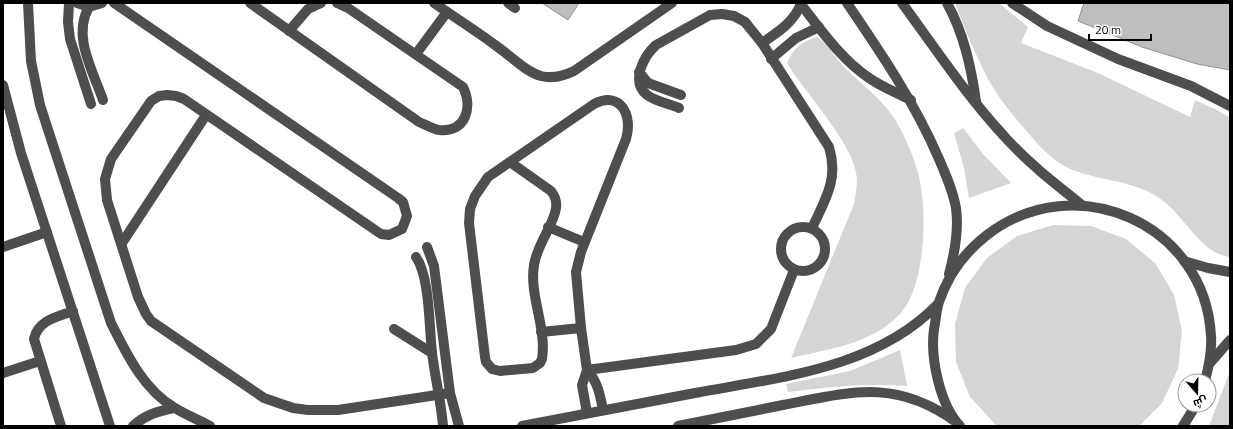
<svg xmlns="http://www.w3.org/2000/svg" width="1233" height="429" font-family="'Titillium Web',Cairo,sans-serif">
<rect width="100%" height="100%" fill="#fff"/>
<g fill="#d5d5d5">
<path d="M955 3H999L1028 27 1021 43 1098 73 1190 117 1195 100 1221 112 1230 118V258C1225 256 1218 254 1213 251 1193 238 1180 212 1159 198 1133 180 1099 181 1070 169 1053 161 1041 148 1029 134 1015 118 1000 100 989 81 977 58 964 27 955 3Z"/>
<path d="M817 37C829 45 835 58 845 68 863 86 879 96 894 118 904 134 913 154 918 173 928 209 926 288 899 315 871 344 829 349 791 358L854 204C855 196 857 188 857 180 857 147 805 93 787 63 793 49 802 41 817 37Z"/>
<polygon points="963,128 983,154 1011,183 969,198 964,168 954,133"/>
<polygon points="1053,225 1091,226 1126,239 1155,263 1174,295 1182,331 1178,369 1162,403 1139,426 997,426 970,397 956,362 955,324 965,288 987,258 1017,236"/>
<path d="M900 350 907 386C867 383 828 387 788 392L786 384 850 371Z"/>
<polygon points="1230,371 1230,426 1209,426"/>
</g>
<g fill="#bebebe" stroke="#929292">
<polygon points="542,3 579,3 568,20"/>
<polygon points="1084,3 1230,3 1230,70 1197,64 1142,47 1078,21"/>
</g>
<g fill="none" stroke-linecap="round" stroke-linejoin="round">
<g stroke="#4e4e4e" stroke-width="10">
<path d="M28 3 31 61 40 105 111 323C127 355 144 390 175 408 186 415 199 420 210 426"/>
<polyline points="69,3 68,22 70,39 91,104"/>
<polyline points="77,3 89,7 102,3"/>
<polyline points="114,3 398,198 403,202 407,216 402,229 389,235 381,234 184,99 176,96 167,95 159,96 151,101 111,159 105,179 107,200 138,297 146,314 151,321 264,398 293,408 308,410 338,410 450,393"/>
<path d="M250 3 419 122C426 125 432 129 439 130 466 133 473 107 463 87L348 8 337 3"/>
<path d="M434 3C454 17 475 30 495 45 510 55 524 71 541 76 553 79 563 76 574 71L672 3"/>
<polyline points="508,3 515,8"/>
<path d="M800 3C821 30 841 59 869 78 882 87 897 93 911 100"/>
<path d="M847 3C881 53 915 103 939 159 946 175 953 191 956 208 959 230 955 252 949 274"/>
<path d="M902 3C935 48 966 95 1004 136 1027 162 1054 183 1082 205"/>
<path d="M947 3C964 34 971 67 976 101"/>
<polyline points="1012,3 1047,26 1118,59 1191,86 1230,106"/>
<path d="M89 7C72 36 93 71 103 100"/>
<polyline points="289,31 308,9 321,3"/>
<path d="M762 43C778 32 793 23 801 4"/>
<polyline points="416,54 447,12"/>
<polyline points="771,59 796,38 819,27"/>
<polyline points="639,72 648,83 681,95"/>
<polyline points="3,85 21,153 110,426"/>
<path d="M679 108C669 104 655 101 647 95 630 81 644 56 656 45L710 15 722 14 734 16 745 22 762 43 829 147C839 179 825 200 812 228"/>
<path d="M510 162 551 191C555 196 557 202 556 208 554 225 537 244 534 265 529 296 547 327 542 359L540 363 533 368 500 371 492 369 486 362 485 357 469 223 470 209 475 196 488 177 594 104C621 90 633 116 626 139L581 252 576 272 581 328 587 370 582 385 587 413"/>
<circle cx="803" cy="249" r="22"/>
<polyline points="548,227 584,242"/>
<polyline points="122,243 206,115"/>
<polyline points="3,247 47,232"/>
<polyline points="427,247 434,266 450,393 459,426"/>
<path d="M416 257C430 277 429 327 432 353 435 377 441 402 443 426"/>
<polyline points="1184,261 1208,268 1230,272"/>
<polyline points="394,329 432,353"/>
<polyline points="541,332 581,328"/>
<polyline points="1210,363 1230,340"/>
<polyline points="587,370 736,350 756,344 771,329 794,270"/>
<path d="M587 370C598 382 600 395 603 410"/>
<polyline points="3,373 40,361"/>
<path d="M61 426 34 339C38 320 57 317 73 311"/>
<path d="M133 426C145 415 158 411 174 408"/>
<path d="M522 426C580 415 638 404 695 393 780 377 875 369 938 304"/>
<path d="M678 426C713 419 748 412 783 405 851 392 895 378 956 422"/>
<path d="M960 426C940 405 930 358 934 329 936 320 936 311 939 302 948 275 965 252 987 235 1075 167 1205 223 1211 336 1212 351 1209 366 1205 381"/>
<polyline points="1183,426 1196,405"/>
</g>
</g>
<rect width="1233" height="429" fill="none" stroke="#000000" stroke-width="8"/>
<g transform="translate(1197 393) rotate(160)"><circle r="19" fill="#ffffff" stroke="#999999"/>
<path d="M0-3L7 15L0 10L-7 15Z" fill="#000000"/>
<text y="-6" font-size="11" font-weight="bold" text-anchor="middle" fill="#000000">ش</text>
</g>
<path d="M1089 34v6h62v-6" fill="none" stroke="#000000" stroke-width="2"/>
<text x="1095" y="34" font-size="12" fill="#000000" stroke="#ffffff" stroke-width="3" paint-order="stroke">20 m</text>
</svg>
